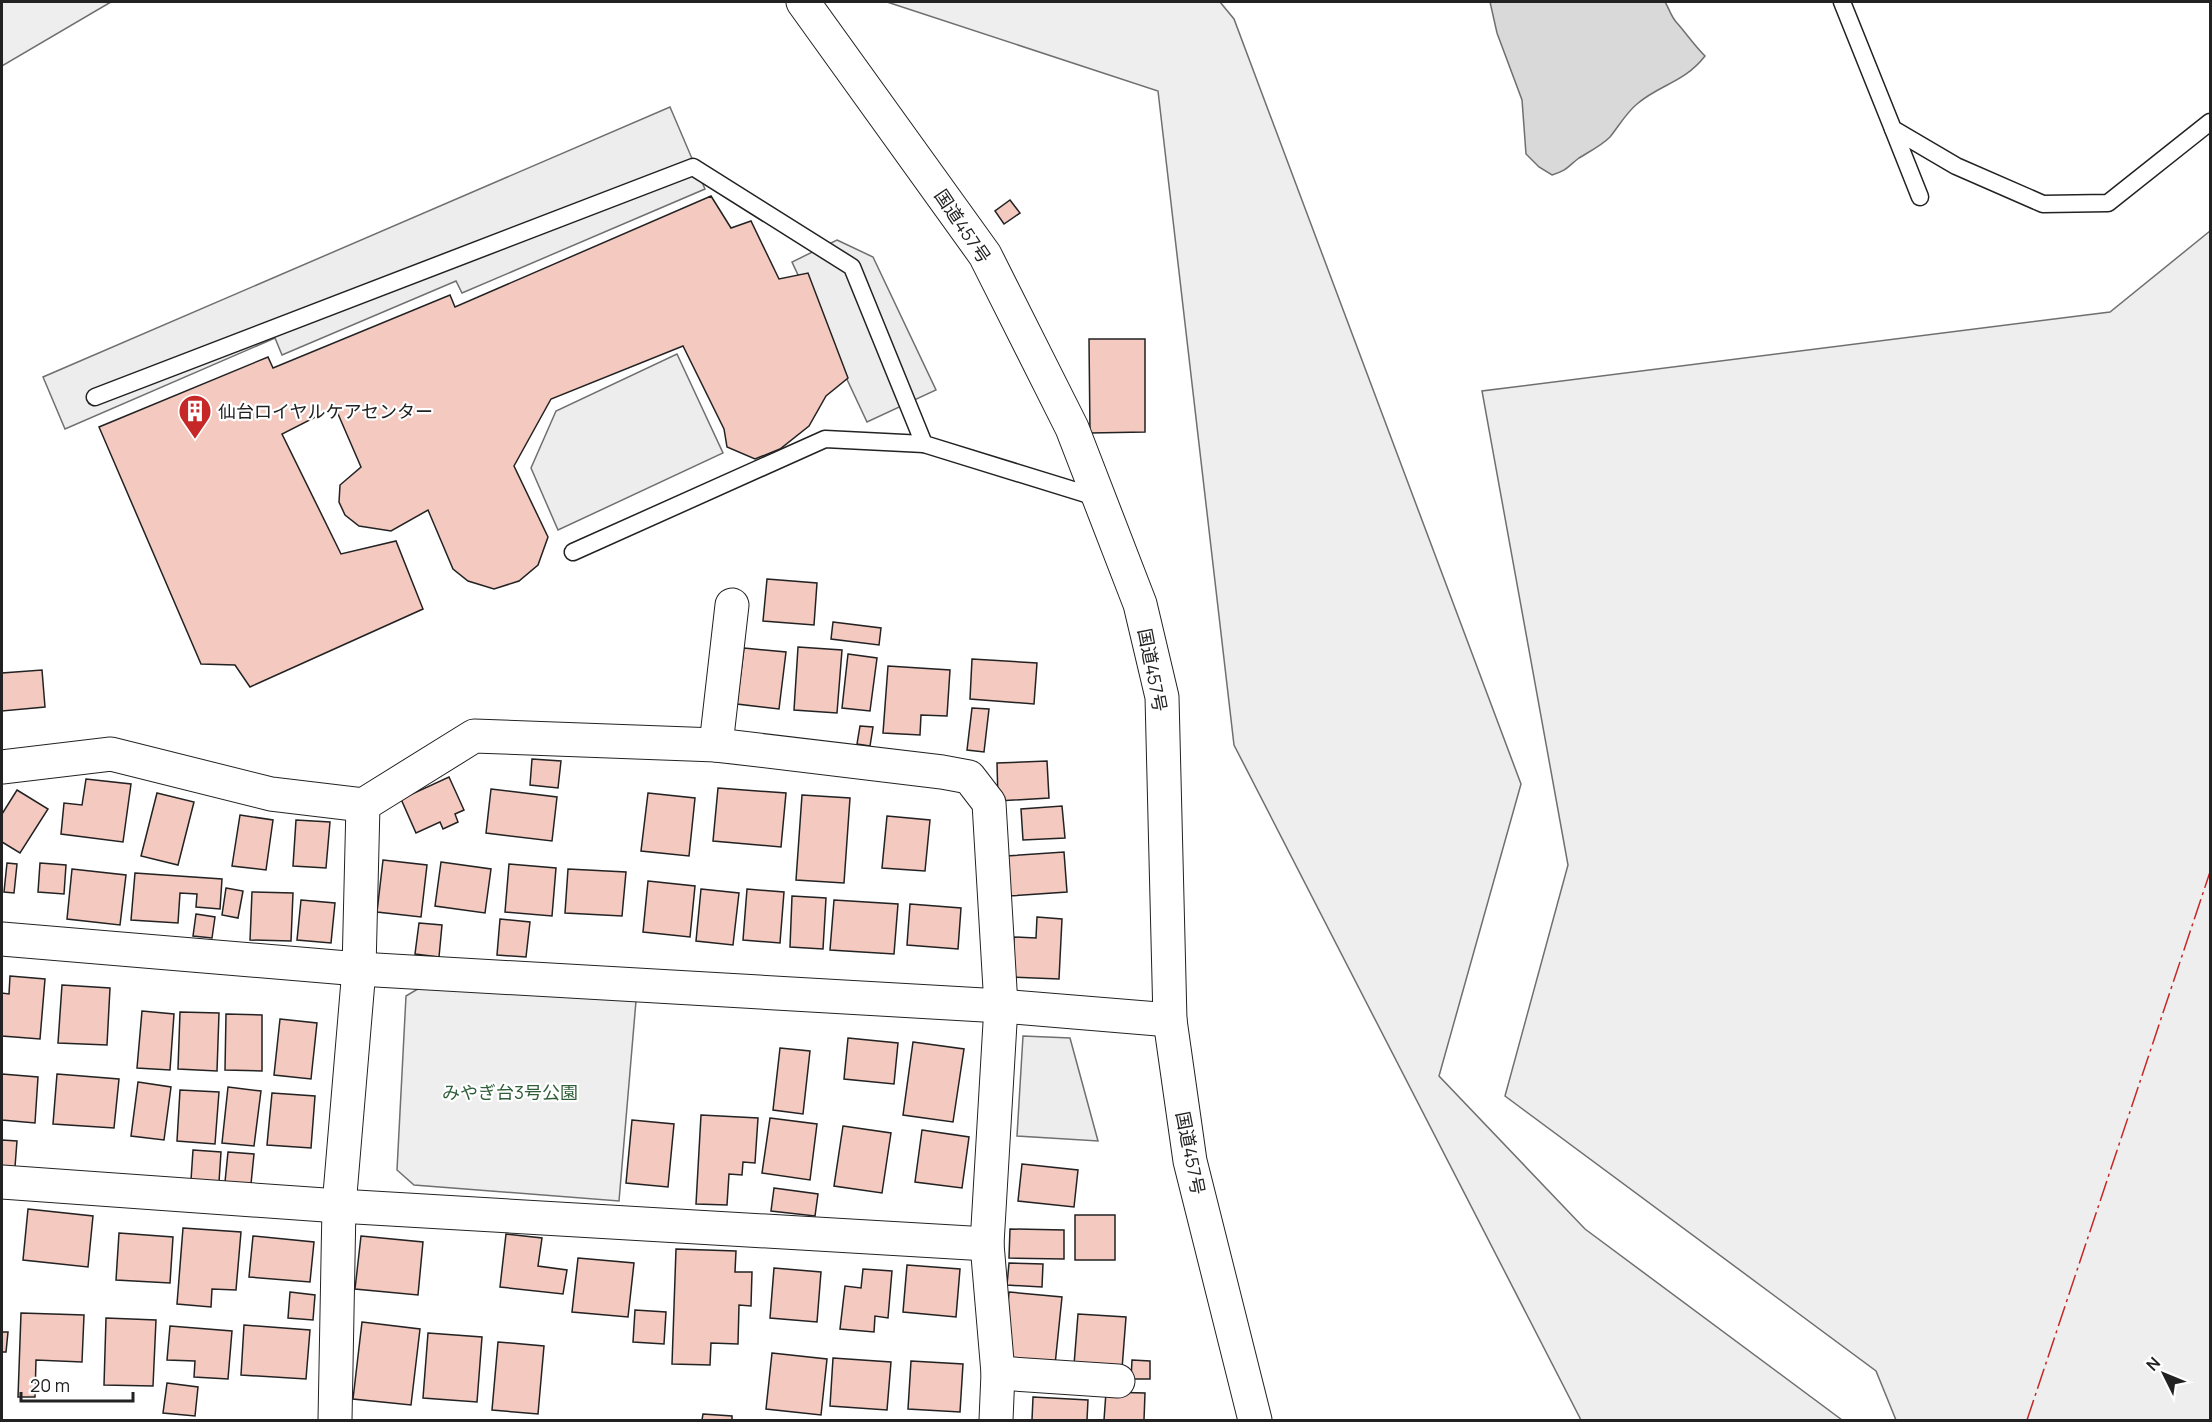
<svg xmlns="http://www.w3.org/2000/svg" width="2212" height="1422" font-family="Manrope,'Noto Sans JP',sans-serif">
<rect width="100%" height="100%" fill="#fff"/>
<g fill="#eee" stroke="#6f6f6f" stroke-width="1.5">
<polygon points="2,2 111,2 2,66"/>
<polygon points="887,2 1220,2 1234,19 1521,784 1439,1076 1585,1229 1842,1420 1581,1420 1234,745 1158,91"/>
<polygon points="2210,231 2210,1420 1896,1420 1876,1371 1505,1096 1568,865 1482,391 2110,312"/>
<polygon points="426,984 636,1001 619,1201 414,1185 397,1170 406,996"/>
</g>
<g fill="#ededed" stroke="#6f6f6f" stroke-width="1.5">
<polygon points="670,107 705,189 462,293 456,281 282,355 275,338 65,429 43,377"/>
<polygon points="837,240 873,257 936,390 867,422 792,262"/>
<polygon points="677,354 723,453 558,530 531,468 556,411"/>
<polygon points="1023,1036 1070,1038 1098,1141 1017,1136"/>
</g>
<path fill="#d9d9d9" stroke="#6f6f6f" stroke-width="1.5" d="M1490 2H1665C1669 8 1671 17 1677 23 1686 33 1694 45 1705 56 1684 83 1660 84 1637 104 1626 113 1619 126 1610 137 1601 146 1590 151 1579 158 1567 167 1568 170 1552 175L1539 167 1526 154 1522 100 1497 33Z"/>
<g fill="#f3c9c0" stroke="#222" stroke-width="1.5">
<polygon points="711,196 731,228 751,221 779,279 808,273 848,378 826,396 809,426 780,449 755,459 727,447 724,429 683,346 551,399 514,466 548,537 538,565 519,581 494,589 468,581 453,569 428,510 391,531 359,526 345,515 339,502 340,485 361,467 335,407 282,434 341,554 396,541 423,609 250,687 235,665 201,664 99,427 268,357 273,368 450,295 455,307"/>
<polygon points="1010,200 1020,213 1004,224 995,211"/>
<polygon points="1089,339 1145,339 1145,432 1090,433"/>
<polygon points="767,579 817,583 814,625 763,621"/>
<polygon points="833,622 881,628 879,645 831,639"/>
<polygon points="798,647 842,650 837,713 794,710"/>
<polygon points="744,648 786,652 779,709 737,704"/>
<polygon points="848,654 877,658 870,711 842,708"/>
<polygon points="972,659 1037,663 1034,704 970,699"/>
<polygon points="888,666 950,670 947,716 921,715 920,735 883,733"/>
<polygon points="42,670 45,707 2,711 2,673"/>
<polygon points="972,708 989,709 984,752 967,750"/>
<polygon points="860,726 873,727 870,746 857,744"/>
<polygon points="532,759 561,761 558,788 530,785"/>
<polygon points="1047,761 1049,798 998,801 997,763"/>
<polygon points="449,777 464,810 455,814 458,822 443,829 440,822 416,833 401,799"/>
<polygon points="86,779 131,784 123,842 61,834 64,803 82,805"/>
<polygon points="718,788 786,793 781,847 713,841"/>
<polygon points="491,789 557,797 552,841 486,833"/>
<polygon points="17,790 48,809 20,853 2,842 2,814"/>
<polygon points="157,793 194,802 178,865 141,856"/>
<polygon points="648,793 695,798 689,856 641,851"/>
<polygon points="802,795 850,798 844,883 796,880"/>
<polygon points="1062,806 1065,838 1023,840 1021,809"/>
<polygon points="240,815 273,820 266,870 232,866"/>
<polygon points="887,816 930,820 925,871 882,868"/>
<polygon points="296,820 330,822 326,868 293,866"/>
<polygon points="1064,852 1067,892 1009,896 1006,856"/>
<polygon points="383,860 427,865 421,917 377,912"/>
<polygon points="441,862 491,869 485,913 435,906"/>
<polygon points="7,863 17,864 14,893 4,892"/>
<polygon points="40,863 66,865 64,894 38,892"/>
<polygon points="509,864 556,868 552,916 505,912"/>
<polygon points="72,869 126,875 120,925 67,919"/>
<polygon points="568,869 626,872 622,916 565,913"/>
<polygon points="135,873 222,879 220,909 196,907 197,894 180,893 178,923 131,920"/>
<polygon points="648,881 695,886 690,937 643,932"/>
<polygon points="226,888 243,891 238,918 222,915"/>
<polygon points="701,889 739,893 733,945 696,941"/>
<polygon points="747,889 784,892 780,943 743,940"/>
<polygon points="252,892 293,893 291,941 250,940"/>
<polygon points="792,896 826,898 823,949 790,947"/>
<polygon points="301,900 335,903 331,943 297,940"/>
<polygon points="834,900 898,904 894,954 830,950"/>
<polygon points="910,904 961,908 958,949 907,945"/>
<polygon points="196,914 215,917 212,938 193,936"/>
<polygon points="1037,917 1062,919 1059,979 1012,977 1014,937 1036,938"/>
<polygon points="500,919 530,922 526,957 497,955"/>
<polygon points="419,923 442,925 439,957 415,954"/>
<polygon points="10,976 45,979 40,1039 2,1036 2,993 9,994"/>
<polygon points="62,985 110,988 107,1045 58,1043"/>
<polygon points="142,1011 174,1014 170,1070 137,1068"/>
<polygon points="180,1012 219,1013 217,1071 178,1069"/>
<polygon points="226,1014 262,1015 262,1071 225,1070"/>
<polygon points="280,1019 317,1023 311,1079 274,1075"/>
<polygon points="848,1038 898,1043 894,1084 844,1079"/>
<polygon points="913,1042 964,1049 953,1122 903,1115"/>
<polygon points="780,1048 810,1051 803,1114 773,1110"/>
<polygon points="2,1074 38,1077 35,1123 2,1120"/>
<polygon points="57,1074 119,1079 114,1128 53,1124"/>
<polygon points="138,1082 171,1087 164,1140 131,1136"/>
<polygon points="228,1087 261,1091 254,1146 222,1143"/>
<polygon points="180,1090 219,1092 215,1144 177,1141"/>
<polygon points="272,1093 315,1096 311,1148 267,1145"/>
<polygon points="701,1115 758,1118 755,1163 743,1162 742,1175 729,1174 727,1205 696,1204"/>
<polygon points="770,1118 817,1124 810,1180 762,1173"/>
<polygon points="632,1120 674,1124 668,1187 626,1183"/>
<polygon points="843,1126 891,1133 882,1193 834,1186"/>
<polygon points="922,1130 969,1137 962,1188 915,1182"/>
<polygon points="2,1140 17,1141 15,1167 2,1166"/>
<polygon points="193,1150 221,1152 219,1182 191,1180"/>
<polygon points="228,1152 254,1154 251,1184 225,1182"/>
<polygon points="1022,1164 1078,1170 1074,1207 1018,1201"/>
<polygon points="774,1188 818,1194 815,1216 771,1211"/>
<polygon points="28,1209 93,1216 88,1267 23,1260"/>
<rect x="1075" y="1215" width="40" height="45"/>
<polygon points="183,1228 241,1232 236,1290 212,1289 211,1307 177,1304"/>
<polygon points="1010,1229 1064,1230 1064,1259 1009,1258"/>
<polygon points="119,1233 173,1237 170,1283 116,1280"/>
<polygon points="506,1234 542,1238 538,1266 567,1270 563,1294 500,1287"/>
<polygon points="253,1236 314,1242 310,1282 249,1277"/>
<polygon points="361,1236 423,1242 418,1295 355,1289"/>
<polygon points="676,1249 736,1251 735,1272 752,1272 751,1306 739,1305 738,1344 711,1343 710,1365 672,1364"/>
<polygon points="578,1258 634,1263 628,1317 572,1312"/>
<polygon points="1009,1263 1043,1264 1042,1287 1007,1285"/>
<polygon points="907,1265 960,1269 956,1317 903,1312"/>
<polygon points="774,1268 821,1272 817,1322 770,1318"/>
<polygon points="863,1269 892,1271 888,1318 875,1316 874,1332 840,1329 845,1286 861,1288"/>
<polygon points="290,1292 315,1295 313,1320 288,1318"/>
<polygon points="1009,1292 1062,1297 1055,1365 1003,1360"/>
<polygon points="635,1310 666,1312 664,1344 633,1342"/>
<polygon points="21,1313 84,1315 82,1362 36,1360 35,1397 18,1397"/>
<polygon points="1078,1314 1126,1317 1122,1369 1074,1365"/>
<polygon points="106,1318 156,1320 153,1386 104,1385"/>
<polygon points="362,1322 420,1329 411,1405 353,1399"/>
<polygon points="244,1325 310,1330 306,1379 241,1375"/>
<polygon points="170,1326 232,1331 228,1379 194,1377 195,1361 167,1360"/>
<polygon points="2,1332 8,1332 6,1352 2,1352"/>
<polygon points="428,1333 482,1337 477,1402 423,1398"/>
<polygon points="498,1342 544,1346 538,1414 492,1410"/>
<polygon points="772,1353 827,1359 821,1415 766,1409"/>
<polygon points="833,1358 891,1362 887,1410 830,1406"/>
<polygon points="1132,1360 1150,1361 1150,1379 1131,1379"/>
<polygon points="911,1361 963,1364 960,1412 908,1409"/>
<polygon points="167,1383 198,1387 195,1416 163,1413"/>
<polygon points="1106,1392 1145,1393 1144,1420 1104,1420"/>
<polygon points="1033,1397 1088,1400 1087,1420 1032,1420"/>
<polygon points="703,1414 732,1416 732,1420 702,1420"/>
</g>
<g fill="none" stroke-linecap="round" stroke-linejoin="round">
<g stroke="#222" stroke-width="19">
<g id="service">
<polyline points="1842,2 1893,129 1956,166 2043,204 2108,203 2210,122"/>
<polyline points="1893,129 1920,197"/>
<polyline points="95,397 693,167 852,267 924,444 1099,498"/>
<polyline points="573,552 825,439 924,444"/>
</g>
</g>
<g stroke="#222" stroke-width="35">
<g id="minor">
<polyline points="716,745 732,605"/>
<polyline points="2,767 111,754 271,794 363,805"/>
<polyline points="2,939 359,969 363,805 474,736 716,745 942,772 969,777 989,803 1001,1006 987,1244 998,1373 996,1420"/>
<polyline points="2,1182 339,1206 987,1244"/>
<polyline points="998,1373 1118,1381"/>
<polyline points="335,1420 339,1206 359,969 1001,1006 1170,1020"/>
</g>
</g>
<g stroke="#222" stroke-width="35">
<polyline id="trunk" points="803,2 985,255 1072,428 1140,604 1162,697 1170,1020 1190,1161 1255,1420"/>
</g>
<use href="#service" stroke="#fff" stroke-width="16"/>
<use href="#minor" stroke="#fff" stroke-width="33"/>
<use href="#trunk" stroke="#fff" stroke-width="33"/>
<polyline stroke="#c62828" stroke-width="1.5" stroke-dasharray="21 4.5 3 4.5" stroke-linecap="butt" points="2027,1420 2210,872"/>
</g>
<defs>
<g id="building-pin" transform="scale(1.725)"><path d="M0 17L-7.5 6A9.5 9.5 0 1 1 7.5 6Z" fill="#c62828" stroke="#fff"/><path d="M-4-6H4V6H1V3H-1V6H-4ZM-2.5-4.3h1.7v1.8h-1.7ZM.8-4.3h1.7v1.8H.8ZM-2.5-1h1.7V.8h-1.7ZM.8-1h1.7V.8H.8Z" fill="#fff"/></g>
</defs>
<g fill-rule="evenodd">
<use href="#building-pin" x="195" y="411"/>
</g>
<g text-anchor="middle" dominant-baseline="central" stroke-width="4.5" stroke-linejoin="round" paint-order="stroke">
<g font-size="18" fill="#222" stroke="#fff">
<text transform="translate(963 226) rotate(56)">国道457号</text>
<text transform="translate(1153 670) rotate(79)">国道457号</text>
<text transform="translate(1191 1153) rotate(79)">国道457号</text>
</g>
<g font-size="18" fill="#222" stroke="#fff" text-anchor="start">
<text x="218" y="411">仙台ロイヤルケアセンター</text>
</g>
<g font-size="18" fill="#2f5e38" stroke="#fff">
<text x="510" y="1092">みやぎ台3号公園</text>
</g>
</g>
<rect width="2212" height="1422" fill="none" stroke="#222222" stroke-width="6"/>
<g transform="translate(2164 1374) rotate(313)" stroke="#ffffff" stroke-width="4.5" paint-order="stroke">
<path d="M0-4.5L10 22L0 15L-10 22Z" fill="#222222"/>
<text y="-9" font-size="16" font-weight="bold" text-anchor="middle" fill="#222222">N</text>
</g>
<path d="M21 1392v9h112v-9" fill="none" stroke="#222222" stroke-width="3"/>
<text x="30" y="1392" font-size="18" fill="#222222" stroke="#ffffff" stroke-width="4.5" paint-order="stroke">20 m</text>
</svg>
